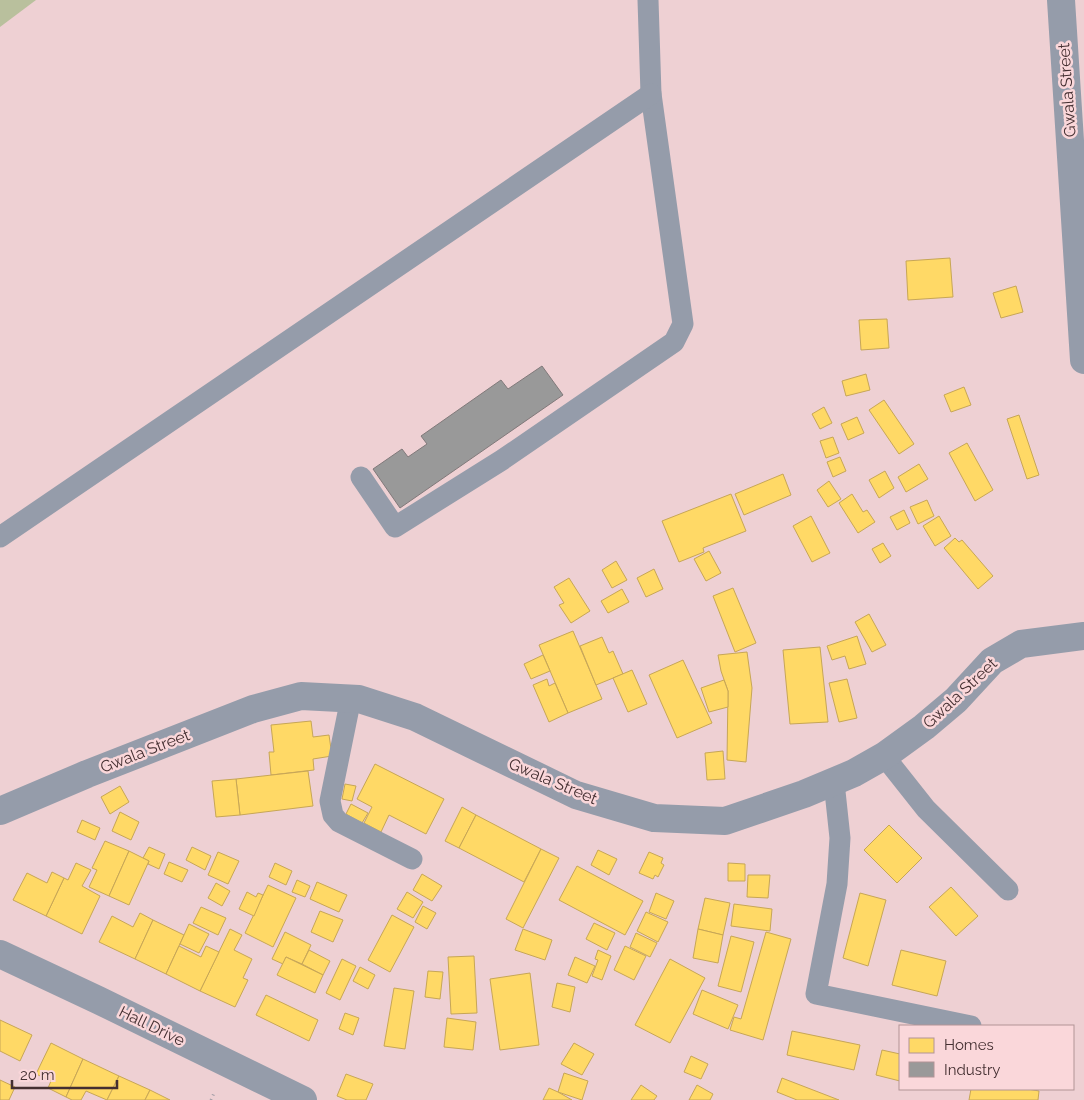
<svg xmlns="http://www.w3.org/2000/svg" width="1084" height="1100" font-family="Raleway,sans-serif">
<rect width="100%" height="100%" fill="#eed0d3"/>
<polygon fill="#b9c09d" points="0,0 36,0 0,27"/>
<g fill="#ffd966" stroke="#c7a656">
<polygon points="950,258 953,297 908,300 906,261"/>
<polygon points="1016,286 1023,312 1001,318 993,293"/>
<polygon points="887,319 889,348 861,350 859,320"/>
<polygon points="866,374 870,390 846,396 842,381"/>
<polygon points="964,387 971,405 951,412 944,395"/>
<polygon points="884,400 914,444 899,454 869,410"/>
<polygon points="824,407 832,423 820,429 812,414"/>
<polygon points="1019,415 1039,475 1027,479 1007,419"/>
<polygon points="857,417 864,433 848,440 841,424"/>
<polygon points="833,437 839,453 826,458 820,441"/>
<polygon points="967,443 993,490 975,501 949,453"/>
<polygon points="840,457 846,471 833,477 827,462"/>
<polygon points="919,464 928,479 906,492 898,477"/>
<polygon points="885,471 894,488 879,498 869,480"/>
<polygon points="783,474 791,495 744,515 735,494"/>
<polygon points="829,481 841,499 828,507 817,490"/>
<polygon points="731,494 746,531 703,548 704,552 679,562 662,521"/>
<polygon points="852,494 863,512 867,510 875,522 858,533 839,503"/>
<polygon points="927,500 934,516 918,524 910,507"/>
<polygon points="904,510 910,523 897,530 890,517"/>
<polygon points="811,516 830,553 812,562 793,526"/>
<polygon points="939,516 951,536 935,546 923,526"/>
<polygon points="955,538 959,542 962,540 993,576 978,589 944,548"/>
<polygon points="883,543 891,556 880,563 872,549"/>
<polygon points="709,551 721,573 706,581 694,559"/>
<polygon points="616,561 627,580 612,588 602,570"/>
<polygon points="654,569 663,589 646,597 637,578"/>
<polygon points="569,578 590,611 571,623 559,605 564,603 554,587"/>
<polygon points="733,588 756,643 735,652 713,596"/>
<polygon points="622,589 629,602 608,613 601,601"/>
<polygon points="869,614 886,645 872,652 855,622"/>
<polygon points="573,631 602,699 568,713 539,645"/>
<polygon points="857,636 866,664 849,669 845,656 832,660 827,646"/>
<polygon points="602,637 609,653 613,651 623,674 596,685 580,646"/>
<polygon points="820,647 828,722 790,724 783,650"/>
<polygon points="747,652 752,688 746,762 727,760 728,691 721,671 718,655"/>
<polygon points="543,655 550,671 531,679 524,664"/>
<polygon points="683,660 712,723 677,738 649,675"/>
<polygon points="632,670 647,704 628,712 613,678"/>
<polygon points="547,679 549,686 555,683 568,713 549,722 533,685"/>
<polygon points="847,679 857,718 839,722 829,683"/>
<polygon points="724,680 728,691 728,707 709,712 701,688"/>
<polygon points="311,721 313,737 329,735 332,756 313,759 314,770 271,775 269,752 274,752 271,725"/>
<polygon points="723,751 725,779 707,780 705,753"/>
<polygon points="375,764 444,799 426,834 389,815 381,832 364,823 372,807 357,799"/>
<polygon points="308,771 313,806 240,815 236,779"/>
<polygon points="236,779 240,815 216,817 212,781"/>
<polygon points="345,784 356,786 352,801 342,799"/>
<polygon points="120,786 129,802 110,814 101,797"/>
<polygon points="351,804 368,813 362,823 346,814"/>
<polygon points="462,807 476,815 459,848 445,841"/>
<polygon points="120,812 139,822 131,840 112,831"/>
<polygon points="476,815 541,849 524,882 459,848"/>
<polygon points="82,820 100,828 95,840 77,832"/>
<polygon points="889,825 922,858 897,883 864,850"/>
<polygon points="105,841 129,851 109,896 89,887 97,870 92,868"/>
<polygon points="149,847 165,854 159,869 148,864 149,861 143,858"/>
<polygon points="192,847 211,856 205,870 186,860"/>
<polygon points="541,849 559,858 523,928 506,919"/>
<polygon points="598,850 617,859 609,875 591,865"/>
<polygon points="129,851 149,861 129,905 109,896"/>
<polygon points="218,852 239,861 228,884 208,875"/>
<polygon points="649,852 663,858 661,863 664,865 658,877 655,875 653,879 639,873"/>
<polygon points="169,862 188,870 182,882 164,874"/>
<polygon points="76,863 91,870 82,886 100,896 82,934 46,916 64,878 68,880"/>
<polygon points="275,863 292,871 286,885 269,877"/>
<polygon points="728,863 745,864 745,881 728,881"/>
<polygon points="577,866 643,901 625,935 559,900"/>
<polygon points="52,872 64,878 46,916 13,900 27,873 47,883"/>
<polygon points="422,874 442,886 432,901 413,890"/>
<polygon points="748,875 770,875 768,898 747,897"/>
<polygon points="297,880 310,886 305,897 292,892"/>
<polygon points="317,882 347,895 339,912 310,899"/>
<polygon points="216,883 230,891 222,906 208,898"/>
<polygon points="268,885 296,898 273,947 245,933"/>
<polygon points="951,887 978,916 956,936 929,907"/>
<polygon points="247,892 256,897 258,893 263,895 254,916 239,909"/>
<polygon points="407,892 423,902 413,918 397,909"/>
<polygon points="656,893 674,901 666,919 649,912"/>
<polygon points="860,893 886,900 868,966 843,958"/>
<polygon points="705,898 730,903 723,935 698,929"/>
<polygon points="734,904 772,909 770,931 731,926"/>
<polygon points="423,906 436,913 427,929 415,922"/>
<polygon points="201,907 226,918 218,935 193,923"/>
<polygon points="320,911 343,920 333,942 311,932"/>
<polygon points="646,912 668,922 658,942 637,931"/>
<polygon points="140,913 153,920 135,959 99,942 112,916 133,927"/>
<polygon points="392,915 414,927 390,972 368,960"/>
<polygon points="153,920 184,935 166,974 135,959"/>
<polygon points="594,923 615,933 607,950 586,939"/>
<polygon points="189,924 209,934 199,953 180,944"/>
<polygon points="230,929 242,935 234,950 252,959 243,978 248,980 235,1007 200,991"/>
<polygon points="523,929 552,940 545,960 515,950"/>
<polygon points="698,929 723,935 718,963 693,958"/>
<polygon points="285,932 311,945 302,964 286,957 283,964 272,959"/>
<polygon points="766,932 791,939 763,1040 730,1030 734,1017 741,1019"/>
<polygon points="636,933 657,943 650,957 630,947"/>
<polygon points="731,936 754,942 741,992 718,986"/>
<polygon points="179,946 201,957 206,946 219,952 200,991 166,974"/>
<polygon points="625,946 646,956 634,980 614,970"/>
<polygon points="309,950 330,961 323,975 302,964"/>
<polygon points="598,950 611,956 602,980 592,976 598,960 595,959"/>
<polygon points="901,950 946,961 937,996 892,985"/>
<polygon points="474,956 477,1013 451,1014 448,957"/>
<polygon points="286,957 323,975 315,993 277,975"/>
<polygon points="575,957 595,966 587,983 568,975"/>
<polygon points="342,959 356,966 340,1000 326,993"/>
<polygon points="670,959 705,978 670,1043 635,1025"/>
<polygon points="360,967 375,975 368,989 353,981"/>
<polygon points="428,971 443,972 440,999 425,997"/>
<polygon points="530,973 539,1045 500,1050 490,979"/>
<polygon points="557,983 575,987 570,1012 552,1007"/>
<polygon points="394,988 414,991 405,1049 384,1046"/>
<polygon points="702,990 738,1005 728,1029 693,1014"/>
<polygon points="266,995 318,1020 309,1041 256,1015"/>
<polygon points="345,1013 359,1018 353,1035 339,1029"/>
<polygon points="447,1018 476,1022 473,1050 444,1047"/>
<polygon points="0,1020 32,1035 20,1061 0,1051"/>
<polygon points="792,1031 860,1045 854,1070 787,1055"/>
<polygon points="51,1043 83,1059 66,1097 48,1088 51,1081 36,1074"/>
<polygon points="574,1043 594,1054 582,1075 561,1064"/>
<polygon points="882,1050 900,1054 900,1081 876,1075"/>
<polygon points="691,1056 708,1064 701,1079 684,1072"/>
<polygon points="83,1059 119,1076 107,1100 86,1091 81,1100 72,1100 66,1097"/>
<polygon points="564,1073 588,1081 582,1100 558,1092"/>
<polygon points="346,1074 373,1084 366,1100 347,1100 337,1096"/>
<polygon points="119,1076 150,1090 145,1100 107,1100"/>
<polygon points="782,1078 839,1100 797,1100 777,1092"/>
<polygon points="0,1080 15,1087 9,1100 0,1100"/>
<polygon points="641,1085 657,1096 654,1100 631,1100"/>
<polygon points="697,1085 713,1094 710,1100 689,1100"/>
<polygon points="549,1088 558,1092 572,1100 543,1100"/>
<polygon points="971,1089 1028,1089 1039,1091 1038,1100 969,1100"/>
<polygon points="150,1090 170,1100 145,1100"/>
</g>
<polygon fill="#999" stroke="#80797a" points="542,366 563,395 400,508 373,469 402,449 408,457 427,444 421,436 501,380 508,389"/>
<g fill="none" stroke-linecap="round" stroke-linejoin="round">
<polyline stroke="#9b99a2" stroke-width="3" stroke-dasharray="1 4" stroke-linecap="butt" points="211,1100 214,1093"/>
<g stroke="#959caa" stroke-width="21">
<polyline points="361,477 395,527 502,460 674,342 683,324 651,94 648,0"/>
<polyline points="0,537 651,94"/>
<polyline points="351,698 330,801 333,815 339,822 412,859"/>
<polyline points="884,756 926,809 1008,890"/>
<polyline points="834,782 840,838 837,884 816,994 971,1026"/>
</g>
<polyline stroke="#959caa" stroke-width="28" points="0,954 98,1000 303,1100"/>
<g stroke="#959caa" stroke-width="28">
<polyline points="1061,0 1084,360"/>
<polyline points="0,811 87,774 253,709 301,696 359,699 415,717 576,795 654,818 725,821 804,794 854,773 884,756 924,727 956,700 992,661 1021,644 1084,636"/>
</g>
</g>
<g text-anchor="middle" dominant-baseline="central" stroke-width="5" stroke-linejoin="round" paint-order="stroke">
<g font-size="16" fill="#442f31" stroke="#fad7da">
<text transform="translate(1067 90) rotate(-94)">Gwala Street</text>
<text transform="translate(960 693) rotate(-43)">Gwala Street</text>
<text transform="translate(145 751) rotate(-21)">Gwala Street</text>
<text transform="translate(553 781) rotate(23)">Gwala Street</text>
<text transform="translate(152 1026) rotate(26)">Hall Drive</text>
</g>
</g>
<rect x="899" y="1025" width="175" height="65" fill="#fad7da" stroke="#b19496"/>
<rect x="909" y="1038" width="25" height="15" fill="#ffd966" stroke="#b19496"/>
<text x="944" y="1050" font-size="15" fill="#442f31">Homes</text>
<rect x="909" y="1062" width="25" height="15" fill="#999999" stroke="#b19496"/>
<text x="944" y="1075" font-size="15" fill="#442f31">Industry</text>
<path d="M12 1080v8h105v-8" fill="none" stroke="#442f31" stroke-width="2.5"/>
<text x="20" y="1080" font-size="15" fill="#442f31" stroke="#fad7da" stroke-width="4" paint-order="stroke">20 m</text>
</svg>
